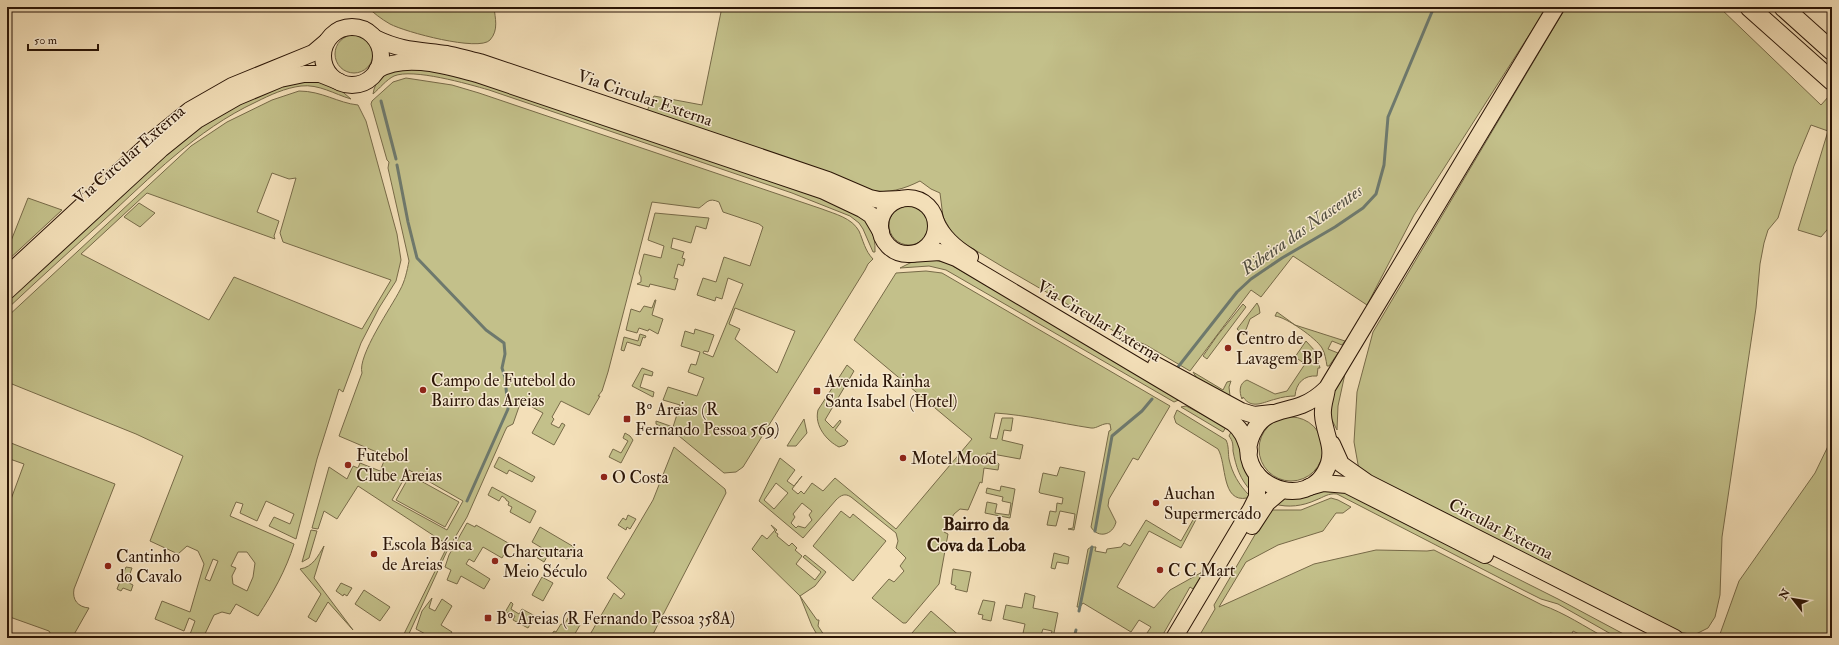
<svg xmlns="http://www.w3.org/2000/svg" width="1839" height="645" font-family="'IM FELL Double Pica',serif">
<rect width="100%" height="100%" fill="#f3dfb8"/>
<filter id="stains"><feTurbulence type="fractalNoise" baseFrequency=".005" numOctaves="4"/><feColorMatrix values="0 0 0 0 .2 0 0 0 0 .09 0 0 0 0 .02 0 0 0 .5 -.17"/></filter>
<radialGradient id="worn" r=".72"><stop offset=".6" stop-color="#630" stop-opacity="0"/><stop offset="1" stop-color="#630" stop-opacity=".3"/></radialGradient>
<g fill="#c3c08a" stroke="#776a48" fill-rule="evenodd">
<path d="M367 7H494C495 18 499 30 490 40 479 52 405 32 390 24 381 19 374 13 367 7Z"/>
<path d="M722 7H1547L1414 215 1367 305 1293 256 1261 297 1251 290 1190 371 1146 345 1119 334 1003 267 955 238 943 217 940 193 931 189 920 181C904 189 888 194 870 190L647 111 654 96 702 105Z"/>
<polygon points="1566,7 1719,7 1821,105 1829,96 1832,99 1832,224 1821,237 1798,230 1828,131 1811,125 1794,166 1778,218 1768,230 1764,243 1760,264 1756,308 1722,537 1720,595 1715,617 1708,628 1694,635 1680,632 1642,615 1359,470 1354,442 1357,392 1373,332"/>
<circle cx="354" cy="54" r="19"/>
<path d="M396 67 451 73 829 199C856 212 876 216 875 252H873L863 229 859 223 850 216 792 193 489 90C468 84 413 68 394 76 386 80 380 88 373 94 375 80 384 73 396 67Z"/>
<path d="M406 78 452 85 479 93 822 209C835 214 852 218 859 231 863 240 865 251 873 259L868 264 865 270 743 467 736 472 724 473 679 436 656 424V421L673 427 680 405 663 400 668 387 697 396 704 378 688 372 691 364 696 365 700 352 681 346 685 331 694 334 695 329 714 335 708 352 704 351 703 353 713 357 743 284 728 278 722 299 716 297 715 301 697 295 703 278 716 282 724 257 750 266 763 227 759 224 723 212 719 202C708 197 707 203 699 208L652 202 608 372 602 391 598 396H600L589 415 561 401 552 417 554 419 551 424 559 428 562 423 565 425 554 445 532 433 543 413 521 401 513 424 507 427 505 431 467 517 447 551 407 638H402L448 545 358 486 337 519 324 511 318 529 312 528 329 467 347 479 353 466 358 468 360 463 380 471 386 456 339 436 362 373C357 356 392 306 400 290 405 281 407 271 409 261L388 168 389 162 387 160 371 104 372 101 393 82ZM735 308 795 331 777 373 735 339 740 329 729 324ZM409 470 463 501 447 530 392 500Z"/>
<path d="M314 80 338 88 351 99C334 94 319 84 301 86 285 88 270 95 256 102 196 130 151 177 103 221 71 250 39 279 7 309V300L172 147 217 115 275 87Z"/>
<path d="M299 91C322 91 338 103 358 105L366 121 397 234 401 260 396 281 379 308 361 343 343 392 339 389 317 459 296 539 269 526 274 517 290 524 294 514 266 501 257 521 240 513 243 504 236 502 230 516 294 544C286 570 273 593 258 616L236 604 230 614 222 612 214 615 203 638H190L189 637 195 621 189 618 184 631 155 619 162 601 190 612 204 564 198 551 187 546 178 554 150 541 183 456 136 434 7 382V317L191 146 227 122 272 100ZM272 173 289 179 296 178 280 233 283 242 391 280 362 329 234 277 209 320 81 254 147 193 275 239 274 236 279 221 257 212ZM238 552H247L255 563 253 577 247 591 233 584 232 576 236 568 231 566ZM213 559 218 561 210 581 205 579Z"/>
<polygon points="28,198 62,210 7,261 7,251"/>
<polygon points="139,203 155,213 140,227 124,217"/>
<circle cx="909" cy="225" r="20"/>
<polygon points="655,213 709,218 706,229 696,226 691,243 673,238 671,248 684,252 682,258 685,259 683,266 678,264 674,278 678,279 675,290 650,284 649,287 637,284 641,282 641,277 639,273 644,254 661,258 664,246 648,240"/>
<polygon points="934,260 948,263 1181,399 1174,402 946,270 929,266 900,268 914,261"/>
<path d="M926 271 942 273 1170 406 1138 460 1133 458 1109 499 1108 506 1116 522C1113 535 1098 539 1091 527L1109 431 1111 430 1110 424C1103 422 1097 429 1091 428 1058 423 1027 415 995 413L990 438 997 439 1002 418H1013L1011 431 1004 430 1002 440 1023 445 1020 459 987 453 986 458 994 460 999 464 998 470 984 468 982 483 980 482 968 510 960 509 954 514 944 532 948 534 939 584 906 623H903L872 598 889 579 894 582 904 571 900 566 906 558 896 548 898 541 896 533 851 497C845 493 841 495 836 500L803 538 759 501 780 458 795 470 787 481 794 486 802 476 792 489 798 494 801 491 804 494 812 483 823 491 835 478 896 529 972 439 854 340 896 273ZM776 483 788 493 774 509 764 500ZM802 503 812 511 809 515 812 520 805 528 798 526 796 528 791 523 795 517 793 514Z"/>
<polygon points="655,300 656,300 652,315 663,319 658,334 649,329 648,331 639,328 637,333 626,330 631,309 640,312 644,306 652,308"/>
<polygon points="1257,303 1259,307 1260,313 1250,319 1244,335 1237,329"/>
<polygon points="1243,304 1246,307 1207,359 1203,356 1217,336"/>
<path d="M1277 312 1295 325 1345 341 1342 345 1332 341 1328 349 1338 353 1329 366H1327C1326 360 1325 353 1322 348 1316 338 1286 317 1275 316Z"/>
<polygon points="640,334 646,336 645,338 643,337 640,346 627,342 624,351 621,350 624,337 638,341"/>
<path d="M1306 341 1316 352 1320 368H1318L1317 376C1304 375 1296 383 1295 396 1289 396 1282 397 1276 399 1263 402 1252 410 1243 397L1242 399C1239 392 1239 383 1247 380L1275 394 1287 391 1305 364 1295 357Z"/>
<path d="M847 365 854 371 825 420 833 428 840 420 841 422 835 430 848 441 845 445 839 447C827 441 814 426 818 410Z"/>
<polygon points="642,368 653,372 652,376 644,374 640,387 654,392 653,397 632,386"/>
<polygon points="1346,369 1338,406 1337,430 1330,416 1333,392"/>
<polygon points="1193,372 1223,390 1227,382 1231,381 1229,387 1230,396 1198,380"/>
<polygon points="1186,406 1215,421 1228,424 1223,432 1181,407"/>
<path d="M1177 410 1226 440C1229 446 1228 453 1229 459 1232 473 1239 485 1249 495L1247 498C1221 503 1227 464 1218 449L1176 423 1174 417Z"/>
<circle cx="1291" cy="449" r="32"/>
<polygon points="804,419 807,433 796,446 787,446"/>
<path d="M1233 428 1251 478V491C1240 479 1236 467 1233 451 1233 445 1233 441 1229 436Z"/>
<polygon points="625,433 630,436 633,440 621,463 609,457 613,449 621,453 628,441 623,438"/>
<polygon points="1832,438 1832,638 1723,638 1720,634 1739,581 1815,473"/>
<path d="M11 443 115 484 74 589C72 600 78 607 89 608L72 638H53L49 631 7 616V510L24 464 7 458Z"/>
<polygon points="674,447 725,489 726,493 651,638 588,638 614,593 621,599 625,594 607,578 653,500"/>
<polygon points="499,457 535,477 532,482 509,470 507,474 494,467"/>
<polygon points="1060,467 1085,472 1074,530 1068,529 1073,528 1075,514 1060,511 1056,526 1047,525 1050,511 1056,512 1057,503 1062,504 1063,498 1040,493 1039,492 1043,473 1057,476"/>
<polygon points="410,475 459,502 445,527 396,500"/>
<polygon points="1001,486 1015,489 1010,518 985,513 987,502 997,504 995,513 1009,515 1011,503 1002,501 1003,497 986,493 987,488 1000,491"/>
<path d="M1333 486 1558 599 1631 638H1618L1558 604 1541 599 1523 590 1337 494C1328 493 1324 497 1316 500 1303 506 1288 508 1275 504L1285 498H1295Z"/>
<polygon points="492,487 536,511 530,523 510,512 512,507 508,505 509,502 506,500 506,499 502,496 499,501 488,495"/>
<path d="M1331 498 1338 500 1351 507 1343 513H1336L1323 531 1278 545 1246 562 1219 607 1314 564 1376 550 1427 551 1434 550 1542 605C1565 613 1585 627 1606 638H1587L1573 631 1570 638C1562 638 1556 633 1550 633L1547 638H1198L1215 609 1214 605 1256 533 1271 510H1301Z"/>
<polygon points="841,511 850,518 853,514 886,541 853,581 813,546"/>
<polygon points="1198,511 1200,512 1181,548 1149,531 1117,587 1154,608 1170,590 1204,571 1193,589 1190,587 1161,638 1148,638 1145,636 1151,627 1139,620 1131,632 1083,603 1080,607 1077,607 1088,549 1091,547 1096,547 1095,551 1106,553 1107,549 1121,547 1124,543 1130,546 1146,520 1181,541"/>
<polygon points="628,515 636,519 630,529 627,527 626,530 618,525 623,518 626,520"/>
<polygon points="467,523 475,527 476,525 510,544 502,558 483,547 474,562 469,559 466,564 490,579 484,589 461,576 457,584 447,580 451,570 445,567 449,555"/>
<polygon points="771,525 777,530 775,532 778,534 777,536 789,546 792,543 797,548 795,550 802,556 796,564 815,580 821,572 803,557 805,555 826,572 815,586 800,596 817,620 819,620 818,626 826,638 819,638 812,626 800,596 752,549 762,535 767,539 775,530"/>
<polygon points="540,527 574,547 567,559 551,550 544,562 536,557 542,548 532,542"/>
<polygon points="311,530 317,531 309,558 302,562"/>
<path d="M324 546 314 578 353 630 328 602 316 622 308 617 321 594 300 569C313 567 318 556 324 546Z"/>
<polygon points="1054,553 1069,557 1068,564 1057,562 1055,569 1051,568"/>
<polygon points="126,567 132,568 127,582 133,585 131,591 123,588 121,591 117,589"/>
<polygon points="953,569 971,572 967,592 955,589 956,586 951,584"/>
<polygon points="542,577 553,583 543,601 532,595"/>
<polygon points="341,583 352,588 347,596 344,594 343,596 336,591"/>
<polygon points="364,590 390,607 380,621 355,604"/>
<polygon points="1025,593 1035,596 1033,608 1058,613 1053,638 1050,638 1052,631 1043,629 1040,638 1022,638 1025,624 1003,619 1006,605 1022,608"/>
<polygon points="432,598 429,608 435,611 442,599 452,606 441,625 452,632 448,638 433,638 416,629 422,611"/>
<polygon points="983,600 995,602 991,621 982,619 983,615 978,614"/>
<polygon points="511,602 513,604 511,609 519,614 522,609 535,616 528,628 513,620 515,616 508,612 506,616 504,614"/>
<polygon points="931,611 962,638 919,638 912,633"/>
<polygon points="568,618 580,625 573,637 568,635 566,637 568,638 550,637 554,631 556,632 561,624 564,625"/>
</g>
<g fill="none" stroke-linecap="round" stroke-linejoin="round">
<g stroke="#6e796d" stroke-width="3">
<polyline points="381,101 396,159"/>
<polyline points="397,165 408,222 417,258 486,330 504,343 505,354 502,368 505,377 508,409 467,501"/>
<polyline points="1178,367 1237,292 1251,279 1282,258 1335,227 1363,208 1376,194 1384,165 1388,117 1434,7"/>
<polyline points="1095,531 1112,436 1142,411 1152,399"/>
<polyline points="1079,611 1092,547"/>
<polyline points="1074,638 1076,630"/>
</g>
<g stroke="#2b1506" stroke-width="18">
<g id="major">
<circle cx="352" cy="56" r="29"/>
<path d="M375 38C402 51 418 50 447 54 458 56 469 60 480 62L828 180 870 198 879 200 901 199"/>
<path d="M377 70C406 53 446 66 477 74L824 191 862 209 871 215 881 232"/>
<circle cx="908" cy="226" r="28"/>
<path d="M936 222C943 238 955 248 970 257"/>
<path d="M910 254 940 252 956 258 1233 423C1243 431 1245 439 1249 451"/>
<polyline points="7,275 153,140 190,110 232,86 313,53 326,42"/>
<polyline points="7,291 161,149 197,120 237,97 280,79 304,74 320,74 340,82"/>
<polyline points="1156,365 1241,411 1254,415 1272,413"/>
<path d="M1327 388C1326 397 1322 406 1323 415 1324 432 1334 446 1329 463 1310 520 1224 480 1255 429 1266 410 1284 412 1302 405 1312 401 1320 395 1327 388L1556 7"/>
<polyline points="1332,444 1341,464 1368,483 1675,638"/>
<polyline points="1309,487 1323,483 1347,485 1485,555"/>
<polyline points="1252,526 1267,503 1281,491"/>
<polyline points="1174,638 1251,509 1257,497 1257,474"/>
</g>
</g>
<g stroke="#2b1506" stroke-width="20">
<g id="highway">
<polyline points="1749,7 1832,81"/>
<polyline points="1783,7 1832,51"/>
</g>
</g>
<use href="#major" stroke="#f3dfb8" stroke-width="16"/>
<use href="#highway" stroke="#f3dfb8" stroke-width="18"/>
</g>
<g fill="#8f2418" stroke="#f7ead1" stroke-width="1.5">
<circle cx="1228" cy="348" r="4"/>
<circle cx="423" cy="390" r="4"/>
<rect x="813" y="387" width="8" height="8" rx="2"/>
<rect x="623" y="415" width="8" height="8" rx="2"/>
<circle cx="903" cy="458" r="4"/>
<circle cx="348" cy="465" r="4"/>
<circle cx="604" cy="477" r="4"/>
<circle cx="1156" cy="503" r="4"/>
<circle cx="374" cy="554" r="4"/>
<circle cx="495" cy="561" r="4"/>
<circle cx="108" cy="566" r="4"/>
<circle cx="1160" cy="570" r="4"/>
<rect x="484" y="614" width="8" height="8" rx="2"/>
</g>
<g text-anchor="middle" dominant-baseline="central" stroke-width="3" stroke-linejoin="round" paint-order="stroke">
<g font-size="17" fill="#2b1506" stroke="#f7ead1">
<text transform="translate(645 98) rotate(19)">Via Circular Externa</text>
<text transform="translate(129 155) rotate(-41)">Via Circular Externa</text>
<text transform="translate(1099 321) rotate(31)">Via Circular Externa</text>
<text transform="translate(1501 529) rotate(27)">Circular Externa</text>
</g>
<g font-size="17" fill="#2b1506" stroke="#f7ead1" text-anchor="start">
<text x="1236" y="338">Centro de<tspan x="1236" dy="20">Lavagem BP</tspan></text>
<text x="431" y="380">Campo de Futebol do<tspan x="431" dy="20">Bairro das Areias</tspan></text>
<text x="825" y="381">Avenida Rainha<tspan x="825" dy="20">Santa Isabel (Hotel)</tspan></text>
<text x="635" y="409">Bº Areias (R<tspan x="635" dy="20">Fernando Pessoa 569)</tspan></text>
<text x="356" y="455">Futebol<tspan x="356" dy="20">Clube Areias</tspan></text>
<text x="911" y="458">Motel Mood</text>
<text x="612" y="477">O Costa</text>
<text x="1164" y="493">Auchan<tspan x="1164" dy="20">Supermercado</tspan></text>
<text x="382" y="544">Escola Básica<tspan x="382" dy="20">de Areias</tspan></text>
<text x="503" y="551">Charcutaria<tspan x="503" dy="20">Meio Século</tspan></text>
<text x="116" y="556">Cantinho<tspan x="116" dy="20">do Cavalo</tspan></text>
<text x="1168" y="570">C C Mart</text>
<text x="496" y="618">Bº Areias (R Fernando Pessoa 358A)</text>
</g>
<g font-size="18" font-style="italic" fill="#524f42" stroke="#f7ead1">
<text transform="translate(1302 230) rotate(-35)">Ribeira das Nascentes</text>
</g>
<g font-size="18" font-weight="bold" fill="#2b1506" stroke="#f7ead1">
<text x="976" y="524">Bairro da<tspan x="976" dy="21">Cova da Loba</tspan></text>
</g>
</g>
<rect width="1839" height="645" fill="none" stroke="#f3dfb8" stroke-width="24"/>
<rect x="8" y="8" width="1823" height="629" fill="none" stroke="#2b1506" stroke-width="2"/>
<rect x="12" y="12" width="1815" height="621" fill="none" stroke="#2b1506"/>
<g transform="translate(1793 599) rotate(301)" stroke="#f7ead1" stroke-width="3" paint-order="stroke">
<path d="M0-3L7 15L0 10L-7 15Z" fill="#2b1506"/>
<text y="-6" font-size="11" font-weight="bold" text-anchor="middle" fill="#2b1506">N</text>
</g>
<path d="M28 44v6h70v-6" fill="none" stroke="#2b1506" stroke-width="2"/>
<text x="34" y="44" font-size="12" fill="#2b1506" stroke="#f7ead1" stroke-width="3" paint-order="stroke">50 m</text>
<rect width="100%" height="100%" filter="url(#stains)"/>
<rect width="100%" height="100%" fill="url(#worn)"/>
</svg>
